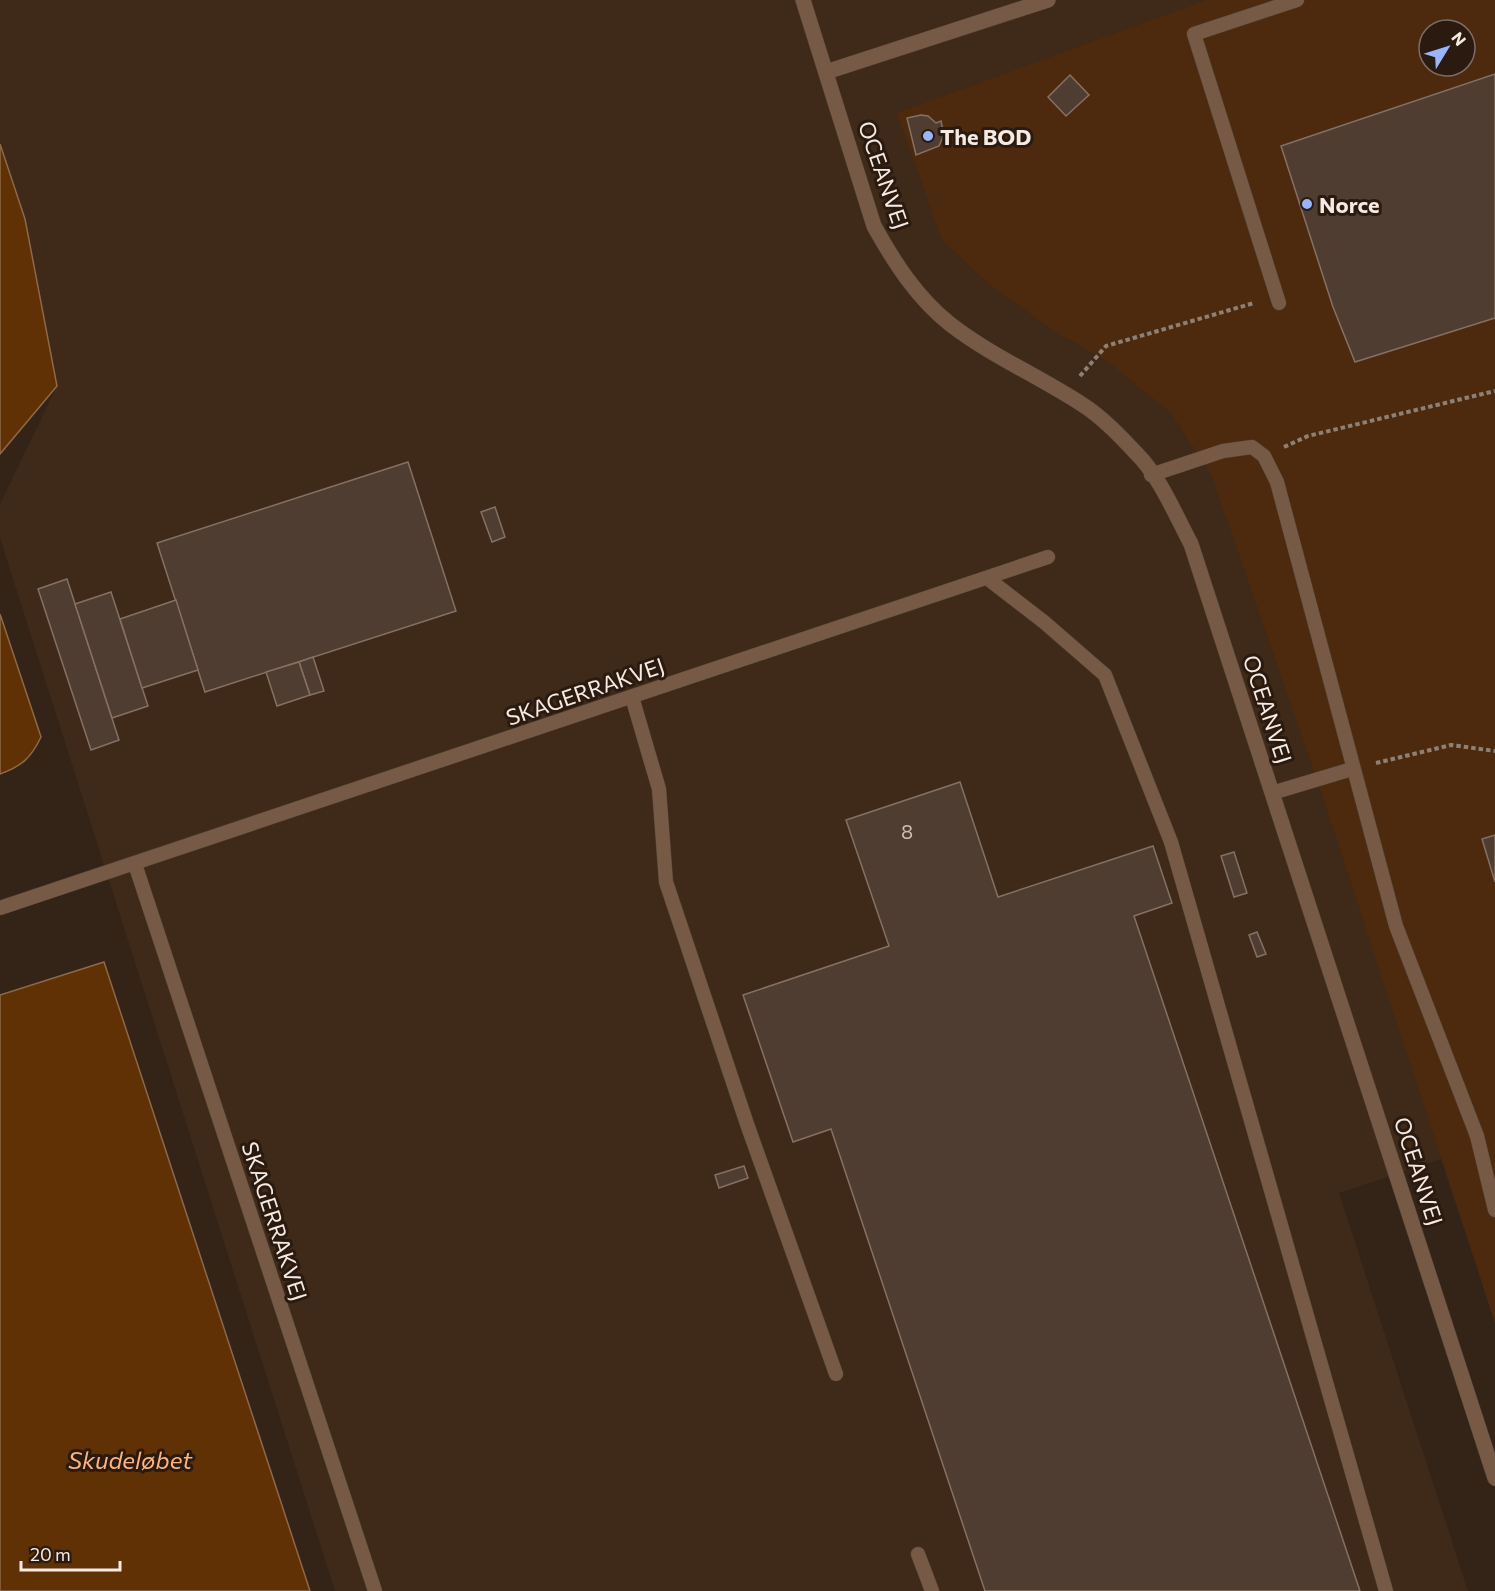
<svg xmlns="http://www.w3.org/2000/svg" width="1495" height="1591" font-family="Commissioner,sans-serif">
<rect width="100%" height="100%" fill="#342418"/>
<path fill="#3f2919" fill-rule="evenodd" d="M0 0H1495L1441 1159 1339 1193 1468 1591H335L0 538V504L57 386 25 219 0 144ZM1429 30H1465V66H1429Z"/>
<path fill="#4d2a0d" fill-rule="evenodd" d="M1207 0H1495V1323L1323 797 1211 474 1171 413 1107 361 1056 332 991 286 942 240 897 113ZM1429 30H1465V66H1429Z"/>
<g fill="#603105" stroke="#8d6948" stroke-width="1.5">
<polygon points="0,144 25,219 57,386 0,454"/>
<path d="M0 614 41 737C31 758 22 766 0 774Z"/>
<polygon points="104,962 310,1591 0,1591 0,995"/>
</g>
<g fill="#4f3d31" stroke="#857164" stroke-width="1.5">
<polygon points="1495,74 1495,318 1355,362 1333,307 1281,146"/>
<polygon points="1070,75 1089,95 1066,116 1048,97"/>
<polygon points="921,115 928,116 936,123 941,121 944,134 939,146 916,155 907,118"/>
<polygon points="408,462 456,611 205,692 157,543"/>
<polygon points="495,507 505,537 492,542 481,512"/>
<polygon points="67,579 119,740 91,750 38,589"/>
<polygon points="111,592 148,706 112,718 75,604"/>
<polygon points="176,600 198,670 142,688 120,619"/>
<polygon points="313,657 324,691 310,695 299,662"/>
<polygon points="299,662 310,695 277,706 266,672"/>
<polygon points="960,782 998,897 1153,846 1172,903 1134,916 1360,1591 985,1591 831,1129 793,1142 743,995 889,946 846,820"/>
<polygon points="1495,835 1495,882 1482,839"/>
<polygon points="1234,852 1247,893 1234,897 1221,856"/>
<polygon points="1257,932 1266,954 1257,957 1249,935"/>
<polygon points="744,1166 748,1178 719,1188 715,1175"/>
</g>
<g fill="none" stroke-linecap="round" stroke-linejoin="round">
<g stroke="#4f4034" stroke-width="15">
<g id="service">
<polyline points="1279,303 1194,34 1297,0"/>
<polyline points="1151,475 1223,451 1252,447 1264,456 1277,482 1396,926 1477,1136 1495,1210"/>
<polyline points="987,578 1044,622 1105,675 1171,842 1386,1591"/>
<polyline points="632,697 659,789 666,882 747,1124 836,1374"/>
<polyline points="1272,793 1352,769"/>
<polyline points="135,864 375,1591"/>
<polyline points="0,908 1048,557"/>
<polyline points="918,1554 932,1591"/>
</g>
</g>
<g stroke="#4f4034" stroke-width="16">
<polyline id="minor" points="826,72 1048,0"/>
</g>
<g stroke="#4f4034" stroke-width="16">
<path id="tertiary" d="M803 0 874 226C894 262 917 298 950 324 991 356 1039 376 1083 405 1102 417 1121 437 1137 454 1160 477 1176 516 1191 544L1495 1478"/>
</g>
<g stroke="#8d8076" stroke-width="4" stroke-dasharray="4.5 3" stroke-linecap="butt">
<polyline points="1080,376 1106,346 1254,303"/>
<polyline points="1284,447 1308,436 1495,391"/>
<polyline points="1376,763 1451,745 1495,751"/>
</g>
<use href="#service" stroke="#765a46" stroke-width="14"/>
<use href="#minor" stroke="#765a46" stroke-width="15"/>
<use href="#tertiary" stroke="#765a46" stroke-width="15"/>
</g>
<g fill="#98b5fd" stroke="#2a1a0f" stroke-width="2">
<circle cx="928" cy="136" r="6"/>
<circle cx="1307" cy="204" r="6"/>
</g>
<g text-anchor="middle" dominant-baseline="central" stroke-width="6" stroke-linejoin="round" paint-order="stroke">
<g font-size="20" fill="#ccc0b6">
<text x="907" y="831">8</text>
</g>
<g font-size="22" font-weight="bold" fill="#f6ebe3" stroke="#2a1a0f" text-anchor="start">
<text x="940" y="136">The BOD</text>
<text x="1319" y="204">Norce</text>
</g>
<g font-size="22" fill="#f6ebe3" stroke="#2a1a0f">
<text transform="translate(884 175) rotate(71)">OCEANVEJ</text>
<text transform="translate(585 691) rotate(-19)">SKAGERRAKVEJ</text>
<text transform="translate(1268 709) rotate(72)">OCEANVEJ</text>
<text transform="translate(1419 1171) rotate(72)">OCEANVEJ</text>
<text transform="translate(275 1221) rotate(72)">SKAGERRAKVEJ</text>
</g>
<g font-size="24" font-style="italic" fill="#fdb47f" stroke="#2a1a0f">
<text x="130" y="1459">Skudeløbet</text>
</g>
</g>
<g transform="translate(1447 48) rotate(52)"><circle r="28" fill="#2a1a0f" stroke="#7c6e64" stroke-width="1.5"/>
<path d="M0-4.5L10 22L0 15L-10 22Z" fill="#98b5fd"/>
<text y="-9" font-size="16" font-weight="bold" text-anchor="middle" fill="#f6ebe3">N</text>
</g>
<path d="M21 1561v9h99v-9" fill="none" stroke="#f6ebe3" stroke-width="3"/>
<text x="30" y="1561" font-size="18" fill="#f6ebe3" stroke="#2a1a0f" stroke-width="4.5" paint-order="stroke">20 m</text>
</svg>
